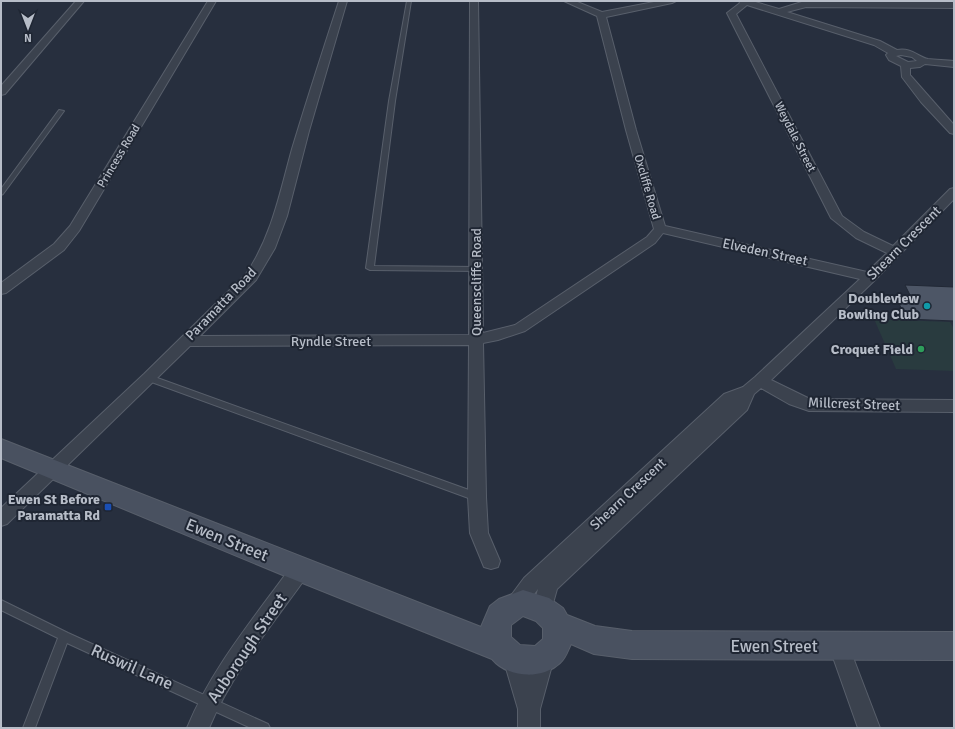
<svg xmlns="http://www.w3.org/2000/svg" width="955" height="729" font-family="Signika,sans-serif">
<rect width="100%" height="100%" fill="#272f3e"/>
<polygon fill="#293b3f" points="874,319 950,322 954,329 954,371 896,369"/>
<polygon fill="#4d5666" stroke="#212835" points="905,285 954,287 954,321 906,319 897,299 912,299"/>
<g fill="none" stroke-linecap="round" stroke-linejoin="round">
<g stroke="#585f6b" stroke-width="2">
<g id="service">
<polygon points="407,1 411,1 395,101 374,266 477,267 481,269 479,271 370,270 366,268 389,101"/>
<polygon points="59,110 64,111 3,194 1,195 1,189"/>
<polygon points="149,375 480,494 482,497 480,500 477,501 474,500 146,380 145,378 146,376"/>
<polygon points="1,600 68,633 268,724 270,728 251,728 67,643 35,728 23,728 58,638 1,610"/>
</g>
</g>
<g stroke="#585f6b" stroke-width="2">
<g id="minor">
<polygon points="76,1 84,1 5,94 1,95 1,86"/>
<polygon points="208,1 216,1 79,231 64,250 6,293 1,294 1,283 54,244 70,226"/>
<path d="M339 1H347L309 131 287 216 275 248 256 280 200 336 469 335 470 1H478L483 333 515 325 647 237 654 229 626 130 597 16 564 1H575L602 12 659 1H676L672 3 606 17 636 130 665 226 867 272 887 253 856 238 831 218 727 13 740 3 739 1H752L779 9 805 1 954 2V8L806 7 787 12 880 41 897 50C911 47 918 57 928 59 936 60 945 60 954 61V67L925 64 920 67 910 68V75L954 125V134L950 133 921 102 902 77 901 66 889 60 886 55 888 53 874 45 747 5 736 14 842 216 864 232 893 246 950 189 954 188V199L875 280 771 380 810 399 954 400V412L809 411 789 404 761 388 754 394 747 410 557 589 550 614 543 617 536 614 533 608 538 589 521 611 514 614 507 611 504 605 524 578 724 394 743 387 755 377 860 279 663 233 655 243 525 331 498 340 483 343 486 497 488 533 500 561 498 567 491 569 484 567 470 533 468 497 469 345 190 346 7 524 1 526V508L144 374 246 274C272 236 280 192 292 149 307 99 323 50 339 1ZM901 55 912 57 917 61 908 62 896 56Z"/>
<path d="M300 562 307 564 309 570 307 576C272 625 232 673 209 728H187C212 667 255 617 293 564Z"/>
<polygon points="839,637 846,639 880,728 858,728 829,646 832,639"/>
<polygon points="513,648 520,651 529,675 537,651 544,648 551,651 554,658 540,709 540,728 518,728 518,709 503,658 506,651"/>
</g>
</g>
<g stroke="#585f6b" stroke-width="2">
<path id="secondary" d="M1 439 481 627 490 606 499 599 523 590 549 598 563 608 567 615 595 626 632 631 954 632V660L632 659 594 654 571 644C568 650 566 658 560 663 542 680 508 678 492 659L290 578 1 458ZM523 616 536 621 543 628V639L535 646 520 645 511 637V625Z"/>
</g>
<use href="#service" fill="#3b424e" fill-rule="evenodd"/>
<use href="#minor" fill="#3b424e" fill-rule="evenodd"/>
<use href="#secondary" fill="#495160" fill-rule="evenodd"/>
</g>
<circle fill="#0f9aa8" stroke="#1f2633" stroke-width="1.5" cx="927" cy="306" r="4"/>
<circle fill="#2e9e5b" stroke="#1f2633" stroke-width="1.5" cx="921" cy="349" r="4"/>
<rect fill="#1a4fb4" stroke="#1f2633" stroke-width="1.5" x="104" y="503" width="8" height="8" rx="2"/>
<g text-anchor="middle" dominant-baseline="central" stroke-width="4" stroke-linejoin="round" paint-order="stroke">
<g font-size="12" fill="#b7bdc8" stroke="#1f2633">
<text transform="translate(795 137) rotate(63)">Weydale Street</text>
<text transform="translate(119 156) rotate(-59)">Princess Road</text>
<text transform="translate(647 187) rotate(74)">Oxcliffe Road</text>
</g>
<g font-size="14" fill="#b7bdc8" stroke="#1f2633">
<text transform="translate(904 243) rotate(-45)">Shearn Crescent</text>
<text transform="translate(765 252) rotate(12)">Elveden Street</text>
<text transform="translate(476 282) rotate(-90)">Queenscliffe Road</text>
<text transform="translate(221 304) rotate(-46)">Paramatta Road</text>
<text x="331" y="341">Ryndle Street</text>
<text transform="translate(854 404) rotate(2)">Millcrest Street</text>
<text transform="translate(628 494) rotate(-43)">Shearn Crescent</text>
</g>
<g font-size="14" font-weight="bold" fill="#b7bdc8" stroke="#1f2633" text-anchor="end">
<text x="919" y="298">Doubleview<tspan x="919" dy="16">Bowling Club</tspan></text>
<text x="913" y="349">Croquet Field</text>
<text x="100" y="499">Ewen St Before<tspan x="100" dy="16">Paramatta Rd</tspan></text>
</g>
<g font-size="17" fill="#b7bdc8" stroke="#1f2633">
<text transform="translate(227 540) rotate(22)">Ewen Street</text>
<text x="774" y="646">Ewen Street</text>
<text transform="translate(247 648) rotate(-56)">Auborough Street</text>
<text transform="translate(132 667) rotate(24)">Ruswil Lane</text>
</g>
</g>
<rect width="955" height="729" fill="none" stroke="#b7bdc8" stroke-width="4"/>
<g transform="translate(28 28) rotate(180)" stroke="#1f2633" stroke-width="3" paint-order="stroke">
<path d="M0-3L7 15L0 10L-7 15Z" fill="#b7bdc8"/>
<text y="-6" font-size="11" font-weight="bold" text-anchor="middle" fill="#b7bdc8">N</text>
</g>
</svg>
